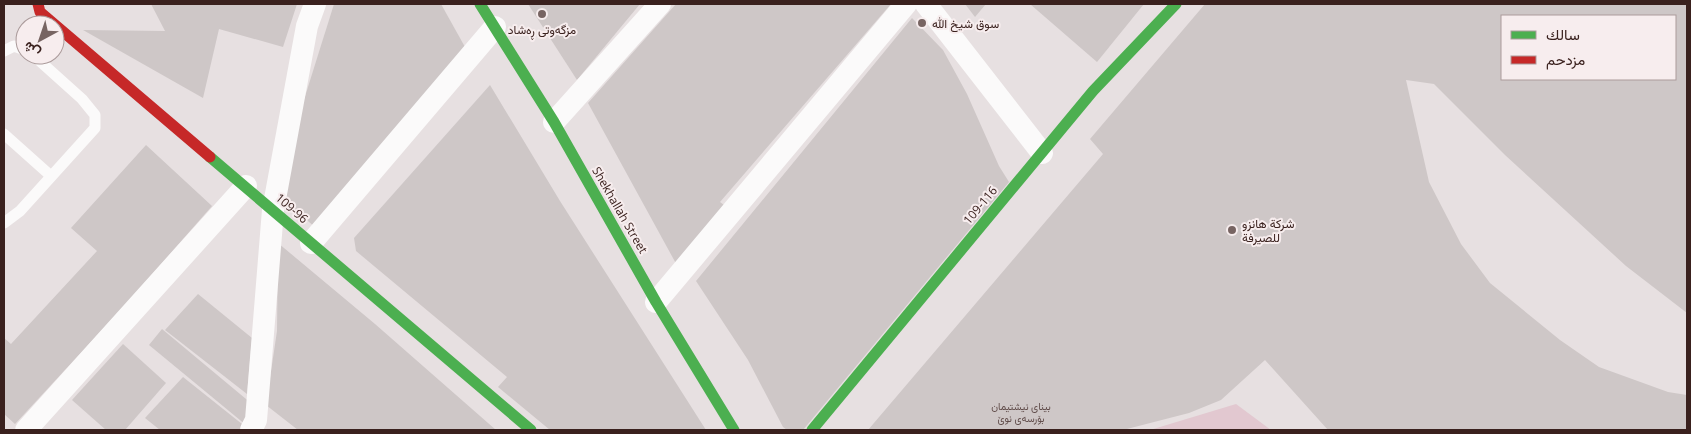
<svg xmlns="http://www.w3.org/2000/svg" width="1691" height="434" font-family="'Open Sans',Vazirmatn,sans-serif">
<rect width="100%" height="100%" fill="#e7e0e1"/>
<polygon fill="#e2c8d0" points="1236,404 1271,430 1150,430"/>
<g fill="#cec7c7" fill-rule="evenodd">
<polygon points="151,4 297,4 283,47 219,29 203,98 83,30 165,31"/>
<polygon points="334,4 441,4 465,47 316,228 285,201 297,122"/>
<polygon points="528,4 640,4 577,80"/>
<polygon points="676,4 891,4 720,202 728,208 679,269 588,103"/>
<polygon points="965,4 986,4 975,17"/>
<polygon points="1030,4 1144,4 1097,62"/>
<path d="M1205 4H1687V313L1626 266 1505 155 1434 84 1406 80 1429 182 1461 244 1490 283 1560 340 1599 367 1668 392 1687 395V430H1328L1265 360 1221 400 1189 413 1123 430H868L1103 154 1090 139ZM1502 16H1675V79H1502Z"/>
<polygon points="912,18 943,50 967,94 999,166 1009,182 803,430 787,430 783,427 748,360 696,281"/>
<polygon points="490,85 560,201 706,430 550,430 498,387 507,377 356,251 354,238"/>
<polygon points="146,145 212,206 125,305 15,424 4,414 4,338 11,344 97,251 71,228"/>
<polygon points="278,243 375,324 496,430 298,430 266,405 277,331"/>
<polygon points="198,294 252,338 247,394 165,330"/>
<polygon points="162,329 252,404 246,425 149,345"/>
<polygon points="123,344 166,383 125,430 106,430 72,400"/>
<polygon points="183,377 247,428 246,430 160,430 145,418"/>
</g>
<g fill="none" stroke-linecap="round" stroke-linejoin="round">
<g stroke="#fbfafa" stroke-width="11">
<polyline points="4,51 14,46 25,50"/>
<polyline points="4,134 51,176"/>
<polyline points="4,223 20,211 95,128 95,115 82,99 33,55"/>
</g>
<g stroke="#fbfafa" stroke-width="22">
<polyline points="926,4 1042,153"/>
<polyline points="554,122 660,4"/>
<polyline points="311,243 495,27"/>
<polyline points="656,302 906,4"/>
<polyline points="26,430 246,186"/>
<polyline points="251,430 256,420 273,210 307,26 315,4"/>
</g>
<g stroke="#4caf50" stroke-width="11">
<polyline points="480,4 554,122 656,302 734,430"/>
<polyline points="210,157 531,430"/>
<polyline points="812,430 1093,91 1176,4"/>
</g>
<polyline stroke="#c62828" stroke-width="11" points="38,4 40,12 210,157"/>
</g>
<g fill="#776462" stroke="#f7edee" stroke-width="2">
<circle cx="542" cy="14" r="5"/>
<circle cx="922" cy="23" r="5"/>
<circle cx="1232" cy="230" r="5"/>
</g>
<g text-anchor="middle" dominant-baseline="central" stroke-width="4" stroke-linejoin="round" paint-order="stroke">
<g font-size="10" fill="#604c4a">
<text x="1021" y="406">بینای نیشتیمان<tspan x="1021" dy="12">بۆرسەی نوێ</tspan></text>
</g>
<g font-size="12" fill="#3a211e" stroke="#f7edee" text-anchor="start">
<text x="932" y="23">سوق شيخ الله</text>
<text x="542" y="29" text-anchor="middle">مزگەوتی ڕەشاد</text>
<text x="1242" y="223">شركة هانزو<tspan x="1242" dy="14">للصيرفة</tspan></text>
</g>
<g font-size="12" fill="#3a211e" stroke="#f7edee">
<text transform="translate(980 205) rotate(-50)">109-116</text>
<text transform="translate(292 208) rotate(41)">109-96</text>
<text transform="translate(620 210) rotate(60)">Shekhallah Street</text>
</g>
</g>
<rect width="1691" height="434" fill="none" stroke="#3a211e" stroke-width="10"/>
<rect x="1501" y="15" width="175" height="65" fill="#f7edee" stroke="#ab9b9b"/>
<rect x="1511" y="31" width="25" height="8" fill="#4caf50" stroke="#ab9b9b"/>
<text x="1546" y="40" font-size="15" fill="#3a211e">سالك</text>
<rect x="1511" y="56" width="25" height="8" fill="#c62828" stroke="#ab9b9b"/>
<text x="1546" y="65" font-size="15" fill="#3a211e">مزدحم</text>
<g transform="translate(40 40) rotate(220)"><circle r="24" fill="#f7edee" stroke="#ab9b9b"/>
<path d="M0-4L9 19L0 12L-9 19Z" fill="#776462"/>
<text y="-8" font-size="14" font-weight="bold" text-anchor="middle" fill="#3a211e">ش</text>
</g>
</svg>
